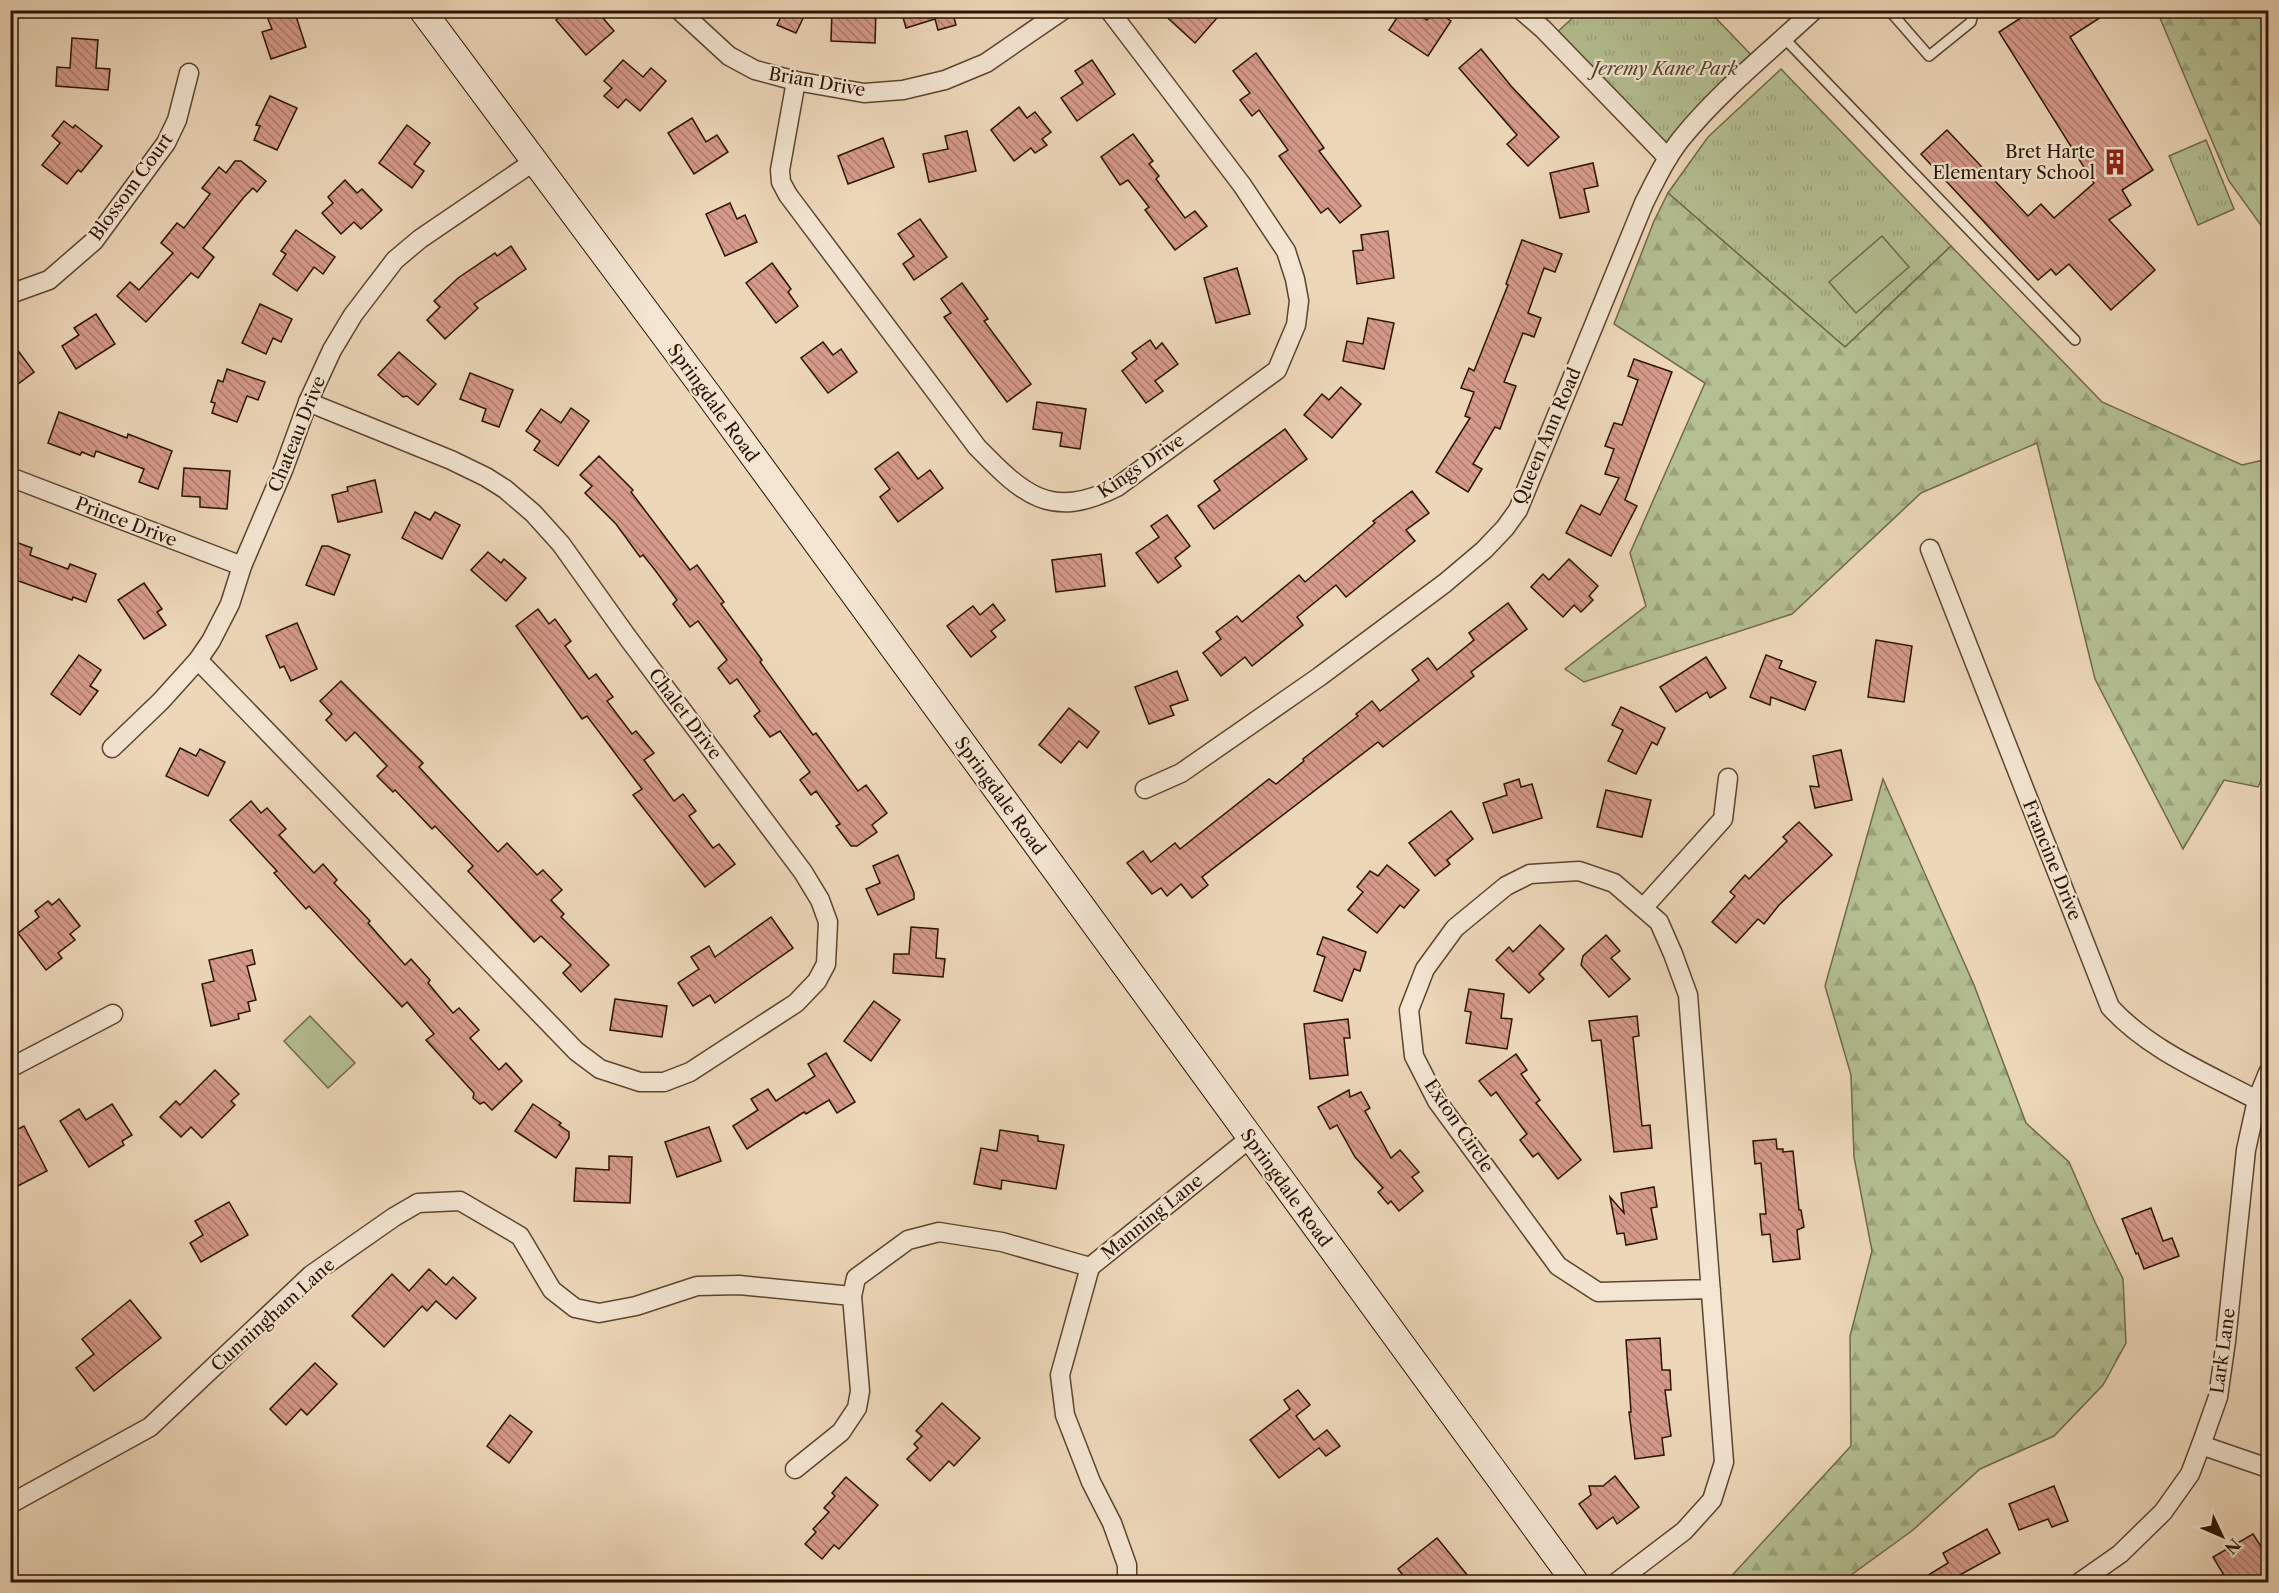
<svg xmlns="http://www.w3.org/2000/svg" width="2279" height="1593" font-family="'Libre Caslon Text',serif">
<defs>
<pattern id="grass-tufts" width="24" height="20" patternUnits="userSpaceOnUse" patternTransform="scale(1.5)"><rect width="24" height="20" fill="#b4bf92"/><path d="M3 7l-1-3M5 7V3M7 7l1-3M15 17l-1-3M17 17v-4M19 17l1-3" fill="none" stroke="#9ba37c"/></pattern>
<pattern id="forest-firs" width="22" height="20" patternUnits="userSpaceOnUse" patternTransform="scale(1.5)"><rect width="22" height="20" fill="#b4bf92"/><path d="M5 1l3.5 6h-7zM16 11l3.5 6h-7z" fill="#9ba37c"/></pattern>
<pattern id="building-back-hatch" width="6" height="6" patternUnits="userSpaceOnUse" patternTransform="scale(1.5)"><rect width="6" height="6" fill="#d69a8b"/><path d="M-1 5l2 2M0 0l6 6M5-1l2 2" fill="none" stroke="#ae7c6f"/></pattern>
</defs>
<rect width="100%" height="100%" fill="#edd7b9"/>
<filter id="stains"><feTurbulence type="fractalNoise" baseFrequency=".00333" numOctaves="4"/><feColorMatrix values="0 0 0 0 .2 0 0 0 0 .09 0 0 0 0 .02 0 0 0 .5 -.17"/></filter>
<radialGradient id="worn" r=".72"><stop offset=".6" stop-color="#630" stop-opacity="0"/><stop offset="1" stop-color="#630" stop-opacity=".3"/></radialGradient>
<g fill="url(#grass-tufts)" stroke="#70694a" stroke-width="1.5">
<polygon points="1580,11 1709,11 1758,62 1668,158 1551,38"/>
<polygon points="1781,69 1951,246 1845,347 1668,193 1708,137"/>
<polygon points="2206,140 2234,209 2198,225 2169,156"/>
</g>
<g fill="url(#forest-firs)" stroke="#70694a" stroke-width="1.5">
<polygon points="2157,11 2268,11 2268,18 2260,20 2268,22 2268,235 2229,181"/>
<polygon points="1668,193 1845,347 1951,246 2102,402 2242,465 2268,459 2268,765 2258,787 2224,780 2183,849 2095,679 2037,443 1921,493 1792,614 1584,682 1565,669 1646,606 1630,553 1705,383 1614,324 1654,221"/>
<polygon points="1883,779 1974,985 2026,1123 2069,1162 2095,1222 2123,1279 2126,1343 2103,1385 2054,1436 1980,1469 1913,1530 1844,1580 1837,1582 1726,1582 1851,1446 1850,1336 1872,1251 1854,1157 1851,1075 1825,986"/>
</g>
<g fill="#b4bf92" stroke="#70694a" stroke-width="1.5">
<polygon points="1882,236 1909,267 1856,313 1829,282"/>
<polygon points="310,1016 355,1063 328,1088 284,1041"/>
</g>
<g fill="url(#building-back-hatch)" stroke="#2b1301" stroke-width="1.5">
<polygon points="275,10 294,10 306,47 271,59 262,32 272,29 266,14"/>
<polygon points="567,10 596,10 614,31 586,55 556,20"/>
<polygon points="784,10 807,10 796,33 777,25"/>
<polygon points="832,10 876,10 875,43 831,41"/>
<polygon points="901,10 952,10 956,25 938,30 935,19 906,28"/>
<polygon points="1159,10 1224,10 1195,43"/>
<polygon points="1402,10 1413,10 1427,20 1435,10 1451,21 1428,56 1389,30"/>
<polygon points="2033,10 2112,10 2070,37 2153,170 2122,190 2131,205 2109,220 2155,270 2111,310 2069,264 2056,275 2051,269 2038,280 1921,154 1947,130 2028,216 2041,204 2054,218 2094,183 1999,32"/>
<polygon points="72,38 98,40 96,68 110,69 108,90 56,86 57,67 70,68"/>
<polygon points="1481,49 1511,86 1559,137 1528,166 1507,144 1517,135 1459,68"/>
<polygon points="1256,53 1324,148 1319,151 1361,206 1340,223 1328,208 1321,213 1279,156 1288,150 1259,110 1252,116 1240,100 1250,93 1233,71"/>
<polygon points="623,60 643,77 651,68 666,81 640,111 626,99 618,108 604,96 612,88 604,81"/>
<polygon points="1092,60 1115,94 1077,121 1061,98 1083,83 1075,71"/>
<polygon points="270,96 297,108 277,150 254,140 260,126 256,125"/>
<polygon points="1019,107 1027,118 1035,112 1051,132 1042,139 1047,145 1035,153 1031,148 1014,161 991,130"/>
<polygon points="692,118 706,142 717,135 728,152 694,174 668,133"/>
<polygon points="64,121 73,128 75,125 102,146 81,172 78,170 67,184 42,165 60,143 52,136"/>
<polygon points="407,125 430,143 414,164 424,171 412,188 379,163"/>
<polygon points="967,131 976,171 929,182 923,154 948,149 945,136"/>
<polygon points="1133,134 1153,161 1149,164 1159,176 1156,179 1185,218 1195,211 1207,226 1175,250 1145,210 1149,207 1128,180 1120,185 1101,157"/>
<polygon points="883,138 894,167 848,184 838,156"/>
<polygon points="235,161 241,161 266,181 257,192 253,188 244,197 203,248 214,257 198,278 191,273 146,322 117,296 130,282 139,290 173,253 161,243 177,223 184,228 210,194 202,188 219,167 226,173"/>
<polygon points="1593,163 1598,186 1584,189 1589,212 1560,218 1550,173"/>
<polygon points="345,180 357,193 362,189 382,210 361,229 354,222 341,234 322,213 333,203 328,197"/>
<polygon points="730,203 737,219 745,215 757,242 725,256 706,214"/>
<polygon points="920,219 947,257 914,280 903,264 914,256 898,234"/>
<polygon points="296,230 335,257 323,274 314,267 297,291 273,274 286,254 281,251"/>
<polygon points="1388,231 1394,278 1357,284 1353,251 1363,250 1361,235"/>
<polygon points="1522,240 1562,254 1555,272 1544,268 1528,313 1541,318 1534,337 1523,333 1504,382 1516,386 1500,429 1495,427 1473,464 1482,469 1468,492 1436,472 1470,418 1465,416 1474,392 1461,388 1469,368 1474,371 1508,285 1506,284"/>
<polygon points="511,246 526,269 474,304 478,308 445,339 427,320 440,307 434,301 458,278 495,253 497,256"/>
<polygon points="772,263 791,289 788,292 798,306 776,323 746,283"/>
<polygon points="1237,268 1250,314 1216,323 1204,278"/>
<polygon points="962,283 988,319 984,321 1031,384 1007,402 944,317 951,313 941,299"/>
<polygon points="260,304 292,319 281,342 273,338 266,354 242,343"/>
<polygon points="96,314 115,344 76,369 62,346 79,335 74,328"/>
<polygon points="1368,318 1394,323 1384,369 1343,361 1347,341 1363,344"/>
<polygon points="10,340 34,372 10,390"/>
<polygon points="1150,340 1156,349 1162,343 1178,364 1155,381 1163,391 1146,403 1122,371 1137,359 1132,353"/>
<polygon points="823,342 833,355 841,349 857,372 828,393 801,358"/>
<polygon points="399,352 436,384 418,405 407,396 403,397 378,375"/>
<polygon points="1634,359 1672,372 1625,500 1637,506 1611,556 1566,533 1581,505 1600,515 1619,478 1605,474 1614,449 1605,446 1614,423 1622,425 1638,380 1628,376"/>
<polygon points="227,369 265,382 258,400 247,396 237,422 212,413 215,403 211,402 218,380 223,382"/>
<polygon points="470,373 513,390 499,427 482,421 486,409 460,399"/>
<polygon points="1341,387 1361,404 1332,438 1304,415 1322,394 1329,400"/>
<polygon points="1037,402 1086,409 1080,449 1060,446 1062,433 1033,429"/>
<polygon points="571,408 589,421 558,466 534,450 540,441 526,431 541,409 561,423"/>
<polygon points="59,412 127,438 128,434 172,451 158,489 139,482 144,469 96,451 94,457 82,452 80,455 48,443"/>
<polygon points="1285,429 1307,459 1214,529 1198,506 1220,490 1214,481"/>
<polygon points="898,452 918,479 930,470 943,488 898,522 880,497 890,489 875,469"/>
<polygon points="599,456 633,490 631,492 690,570 697,565 724,602 721,604 762,660 760,662 813,735 816,733 858,791 866,785 887,813 872,825 877,832 857,846 851,846 836,826 840,824 816,791 811,795 800,780 810,772 780,731 770,737 754,716 760,711 737,679 730,684 718,668 727,660 698,621 690,627 673,604 677,600 655,570 643,555 640,557 616,524 585,493 592,486 580,475"/>
<polygon points="184,468 230,471 227,509 200,507 200,497 182,496"/>
<polygon points="375,480 382,512 338,522 332,495 348,491 347,487"/>
<polygon points="1412,491 1429,513 1406,530 1415,541 1346,597 1336,585 1297,617 1303,625 1252,666 1245,657 1221,676 1203,653 1221,639 1216,632 1237,616 1242,622 1299,575 1305,582 1375,523 1373,521"/>
<polygon points="415,512 430,520 435,512 460,525 442,559 402,538"/>
<polygon points="1167,515 1190,546 1175,558 1181,566 1158,583 1136,553 1159,537 1151,526"/>
<polygon points="10,540 32,548 30,555 68,569 70,564 96,574 86,602 73,597 72,600 10,578"/>
<polygon points="322,546 328,546 350,555 334,595 306,585"/>
<polygon points="488,552 501,563 504,559 526,578 506,601 471,570"/>
<polygon points="1101,554 1105,586 1056,592 1052,560"/>
<polygon points="1569,559 1598,586 1589,596 1593,600 1581,612 1574,605 1563,617 1531,587 1543,574 1549,580"/>
<polygon points="144,583 162,609 157,612 166,625 144,639 118,600"/>
<polygon points="1508,603 1527,629 1471,672 1474,676 1383,747 1378,742 1202,877 1208,885 1192,898 1181,884 1167,896 1161,888 1152,894 1127,863 1143,851 1151,862 1175,843 1180,849 1269,779 1276,784 1304,761 1303,759 1358,716 1356,714 1372,701 1380,711 1419,680 1412,670 1428,658 1437,670 1474,640 1469,633"/>
<polygon points="993,604 1005,620 991,631 996,637 971,657 947,626 973,606 980,615"/>
<polygon points="538,609 549,624 555,619 571,641 565,646 589,679 596,674 613,697 607,701 632,734 636,731 654,753 644,760 674,801 683,794 696,811 689,816 713,848 719,844 735,864 705,887 633,795 642,789 587,716 582,719 516,626"/>
<polygon points="297,623 317,669 291,681 284,666 280,668 266,636"/>
<polygon points="1876,640 1912,646 1904,702 1868,697"/>
<polygon points="79,655 101,670 90,686 98,691 80,715 51,694"/>
<polygon points="1766,655 1782,661 1779,668 1816,682 1805,710 1771,697 1770,705 1750,697"/>
<polygon points="1706,657 1726,688 1710,698 1707,692 1676,712 1660,687"/>
<polygon points="1177,671 1188,700 1170,706 1174,715 1149,724 1135,687"/>
<polygon points="341,681 423,763 419,767 498,852 507,843 537,875 543,870 562,890 551,900 564,914 561,917 609,965 581,992 563,973 571,965 541,936 534,942 468,871 473,866 435,826 432,829 395,790 393,792 377,776 387,766 355,732 346,741 326,720 332,714 320,701"/>
<polygon points="1621,707 1665,728 1657,745 1652,742 1636,774 1608,761 1623,730 1612,725"/>
<polygon points="1069,708 1099,732 1087,748 1079,741 1061,763 1039,745"/>
<polygon points="180,748 196,756 200,749 225,762 208,796 166,776"/>
<polygon points="1841,750 1852,800 1815,808 1810,786 1819,787 1813,756"/>
<polygon points="1519,779 1521,787 1532,784 1542,818 1493,833 1483,803 1507,795 1504,784"/>
<polygon points="1606,790 1651,800 1642,837 1597,827"/>
<polygon points="251,801 261,813 267,808 286,829 279,835 314,873 323,864 337,880 334,883 370,921 368,923 405,965 411,959 430,980 428,983 453,1013 459,1008 479,1030 470,1038 499,1070 506,1063 522,1081 492,1110 484,1102 480,1104 473,1098 474,1093 426,1040 434,1034 407,1002 402,1007 309,906 306,909 274,873 277,871 230,820"/>
<polygon points="1451,811 1473,839 1447,860 1450,864 1435,876 1409,843"/>
<polygon points="1799,822 1832,855 1779,905 1764,924 1758,919 1736,943 1712,922 1735,896 1730,892 1745,875 1749,879 1787,841 1783,837"/>
<polygon points="898,855 914,893 914,899 878,915 866,889 880,883 873,866"/>
<polygon points="1387,865 1419,890 1404,908 1400,905 1377,933 1348,910 1363,892 1357,887 1370,871 1378,876"/>
<polygon points="59,899 80,926 70,934 75,940 58,953 62,958 46,970 18,933 39,917 35,911 48,901 52,905"/>
<polygon points="771,917 793,948 715,1003 710,995 693,1006 678,983 699,969 691,957 709,946 715,957"/>
<polygon points="1540,925 1564,949 1539,974 1544,979 1529,993 1496,960 1509,947 1513,952"/>
<polygon points="911,927 938,929 936,958 945,959 943,977 893,973 894,954 909,954"/>
<polygon points="1606,935 1620,951 1611,958 1630,979 1609,997 1581,965 1583,956"/>
<polygon points="1323,937 1366,952 1360,971 1354,969 1342,1001 1314,991 1325,957 1317,954"/>
<polygon points="252,950 255,964 247,966 256,1000 248,1002 250,1011 238,1014 239,1019 211,1026 202,984 214,981 209,960"/>
<polygon points="1469,989 1504,994 1501,1018 1512,1019 1507,1049 1466,1043 1471,1012 1465,1011"/>
<polygon points="615,999 667,1006 662,1037 610,1030"/>
<polygon points="874,1001 900,1020 871,1061 844,1041"/>
<polygon points="1637,1016 1639,1036 1633,1037 1642,1126 1650,1125 1652,1148 1614,1152 1601,1040 1592,1041 1589,1021"/>
<polygon points="1348,1019 1350,1038 1344,1038 1348,1075 1310,1079 1304,1024"/>
<polygon points="826,1053 855,1102 837,1113 829,1100 806,1114 804,1112 747,1149 733,1126 758,1110 751,1099 768,1089 776,1101 815,1076 808,1064"/>
<polygon points="1516,1054 1527,1070 1521,1074 1540,1100 1536,1103 1581,1160 1558,1179 1538,1153 1533,1157 1520,1140 1527,1134 1496,1092 1491,1096 1479,1081"/>
<polygon points="215,1070 239,1094 231,1101 235,1105 202,1138 191,1127 181,1137 160,1117 176,1101 180,1105"/>
<polygon points="1349,1090 1350,1097 1361,1092 1370,1108 1365,1111 1391,1158 1400,1150 1419,1172 1412,1177 1423,1191 1399,1211 1391,1201 1388,1204 1378,1192 1383,1188 1355,1157 1337,1125 1330,1129 1318,1107"/>
<polygon points="112,1104 132,1135 122,1141 124,1145 89,1167 60,1121 79,1109 86,1120"/>
<polygon points="533,1104 561,1123 559,1125 569,1132 569,1138 556,1158 515,1131"/>
<polygon points="24,1126 47,1171 10,1190 10,1133"/>
<polygon points="709,1127 721,1161 677,1177 665,1142"/>
<polygon points="1000,1130 1038,1136 1038,1141 1064,1145 1056,1189 1002,1180 1001,1189 974,1184 981,1148 997,1151"/>
<polygon points="1776,1139 1777,1149 1783,1149 1783,1152 1793,1151 1799,1210 1801,1210 1804,1227 1797,1230 1800,1259 1773,1262 1770,1234 1762,1235 1760,1214 1766,1214 1761,1163 1755,1164 1753,1141"/>
<polygon points="609,1156 632,1157 630,1203 574,1201 576,1168 609,1170"/>
<polygon points="1654,1187 1657,1207 1651,1208 1657,1239 1626,1245 1624,1233 1617,1234 1610,1197 1624,1213 1621,1193"/>
<polygon points="229,1202 248,1235 201,1262 190,1243 203,1235 195,1221"/>
<polygon points="2151,1208 2163,1241 2172,1238 2179,1256 2144,1269 2138,1253 2136,1254 2122,1219"/>
<polygon points="429,1269 446,1285 453,1277 476,1298 456,1319 436,1301 427,1311 422,1306 384,1347 352,1316 392,1274 409,1291"/>
<polygon points="130,1300 161,1338 94,1391 76,1368 94,1354 82,1339"/>
<polygon points="1660,1338 1662,1370 1670,1370 1671,1390 1665,1390 1671,1436 1662,1438 1664,1455 1635,1459 1629,1412 1631,1412 1626,1340"/>
<polygon points="315,1363 337,1384 307,1415 301,1409 286,1425 270,1409"/>
<polygon points="1298,1390 1310,1405 1296,1416 1314,1440 1327,1430 1340,1446 1326,1456 1319,1448 1279,1478 1250,1440 1290,1409 1284,1400"/>
<polygon points="942,1403 980,1438 954,1466 949,1461 930,1481 907,1459 918,1448 914,1444 922,1436 916,1431"/>
<polygon points="510,1415 532,1432 509,1463 487,1446"/>
<polygon points="1615,1476 1639,1507 1617,1524 1613,1517 1597,1529 1579,1504 1591,1495 1589,1486 1603,1486"/>
<polygon points="846,1477 878,1505 839,1549 834,1545 822,1559 805,1544 816,1532 813,1529 829,1512 824,1508 835,1496 832,1493"/>
<polygon points="2054,1486 2068,1521 2052,1527 2048,1519 2019,1530 2009,1504"/>
<polygon points="1987,1529 2000,1553 1947,1582 1917,1582 1948,1563 1943,1553"/>
<polygon points="2253,1534 2265,1553 2268,1553 2268,1582 2228,1582 2213,1557"/>
<polygon points="1437,1538 1473,1582 1408,1582 1398,1569"/>
</g>
<g fill="none" stroke-linecap="round" stroke-linejoin="round">
<g stroke="#5c442f" stroke-width="12">
<g id="lane">
<polyline points="1889,10 1929,56 1971,22 1974,10"/>
<polyline points="1784,38 2075,340"/>
</g>
</g>
<g stroke="#5c442f" stroke-width="21">
<g id="street">
<polyline points="679,10 729,56 755,70 796,81 864,93 903,90 945,80 986,63 1063,10"/>
<polyline points="1521,10 1543,29 1668,158"/>
<path d="M796 81 780 170 781 182 788 195 977 447C1023 494 1050 521 1117 487L1277 370 1296 325 1299 301 1295 279 1286 251 1242 185 1109 10"/>
<polyline points="10,294 49,280 94,241 166,143 177,120 189,73"/>
<polyline points="10,477 242,566"/>
<path d="M1930 549 2110 1007C2149 1050 2206 1073 2257 1100"/>
<polyline points="198,660 576,1051 600,1069 640,1082 664,1082 690,1072 796,1003 817,981 826,964 828,922 820,900 803,872 628,638 561,544 533,513 505,489 486,477 451,460 308,402"/>
<polyline points="112,748 161,701 198,660 211,641 230,604 242,566 284,468 308,402 332,350 353,315 395,260 420,239 533,162"/>
<path d="M1145 789 1181 773 1319 677 1445 583 1484 550 1505 528 1518 510 1644 203C1655 181 1666 158 1681 139 1720 91 1769 52 1814 10"/>
<polyline points="1643,908 1723,819 1728,778"/>
<polyline points="10,1068 113,1014"/>
<polyline points="2201,1445 2268,1468"/>
<polyline points="795,1469 841,1432 857,1408 860,1391 852,1296"/>
<polyline points="10,1504 150,1427 311,1275 394,1217 418,1203 460,1201 520,1236 552,1290 575,1308 599,1313 636,1306 697,1286 739,1285 852,1296 856,1278 908,1240 939,1232 1002,1242 1090,1267"/>
<polyline points="1127,1582 1127,1565 1112,1523 1091,1482 1065,1415 1060,1375 1090,1267 1249,1139"/>
<polyline points="1617,1582 1684,1531 1712,1500 1724,1462 1688,995 1673,954 1659,922 1614,883 1579,871 1530,874 1506,886 1455,928 1425,969 1409,1010 1414,1056 1437,1101 1558,1266 1598,1292 1711,1289"/>
<polyline points="2080,1582 2120,1554 2163,1512 2190,1474 2201,1445 2218,1397 2226,1341 2246,1150 2257,1100 2268,1073"/>
</g>
</g>
<g stroke="#2b1301" stroke-width="28">
<polyline id="secondary" points="422,10 710,397 1575,1582"/>
</g>
<use href="#lane" stroke="#f3e5d2" stroke-width="9"/>
<use href="#street" stroke="#f3e5d2" stroke-width="18"/>
<use href="#secondary" stroke="#f3e5d2" stroke-width="26"/>
</g>
<defs>
<g id="building-bare" transform="scale(2.07)"><path d="M-4-6H4V6H1V3H-1V6H-4ZM-2.5-4.3h1.7v1.8h-1.7ZM.8-4.3h1.7v1.8H.8ZM-2.5-1h1.7V.8h-1.7ZM.8-1h1.7V.8H.8Z" fill="#8f2418" stroke="#f3e5d2" stroke-width="2.5" paint-order="stroke"/></g>
</defs>
<g fill-rule="evenodd">
<use href="#building-bare" x="2115" y="162"/>
</g>
<g text-anchor="middle" dominant-baseline="central" stroke-width="4.5" stroke-linejoin="round" paint-order="stroke">
<g font-size="18" font-style="italic" fill="#54472c" stroke="#f3e5d2">
<text x="1665" y="69">Jeremy Kane Park</text>
</g>
<g font-size="18" fill="#2b1301" stroke="#f3e5d2">
<text transform="translate(817 82) rotate(10)">Brian Drive</text>
<text transform="translate(131 187) rotate(-54)">Blossom Court</text>
<text transform="translate(713 403) rotate(54)">Springdale Road</text>
<text transform="translate(297 434) rotate(-68)">Chateau Drive</text>
<text transform="translate(1547 436) rotate(-67)">Queen Ann Road</text>
<text transform="translate(1141 466) rotate(-34)">Kings Drive</text>
<text transform="translate(126 522) rotate(21)">Prince Drive</text>
<text transform="translate(685 714) rotate(53)">Chalet Drive</text>
<text transform="translate(1000 796) rotate(54)">Springdale Road</text>
<text transform="translate(2052 860) rotate(68)">Francine Drive</text>
<text transform="translate(1459 1126) rotate(56)">Exton Circle</text>
<text transform="translate(1286 1188) rotate(54)">Springdale Road</text>
<text transform="translate(1152 1217) rotate(-39)">Manning Lane</text>
<text transform="translate(273 1315) rotate(-42)">Cunningham Lane</text>
<text transform="translate(2223 1351) rotate(-82)">Lark Lane</text>
</g>
<g font-size="18" fill="#2b1301" stroke="#f3e5d2" text-anchor="end">
<text x="2095" y="152">Bret Harte<tspan x="2095" dy="21">Elementary School</tspan></text>
</g>
</g>
<rect width="2279" height="1593" fill="none" stroke="#edd7b9" stroke-width="36"/>
<rect x="12" y="12" width="2255" height="1569" fill="none" stroke="#2b1301" stroke-width="3"/>
<rect x="18" y="18" width="2243" height="1557" fill="none" stroke="#2b1301" stroke-width="1.5"/>
<g transform="translate(2222 1536) rotate(134)" stroke="#f3e5d2" stroke-width="4.5" paint-order="stroke">
<path d="M0-4.5L10 22L0 15L-10 22Z" fill="#2b1301"/>
<text y="-9" font-size="16" font-weight="bold" text-anchor="middle" fill="#2b1301">N</text>
</g>
<rect width="100%" height="100%" filter="url(#stains)"/>
<rect width="100%" height="100%" fill="url(#worn)"/>
</svg>
